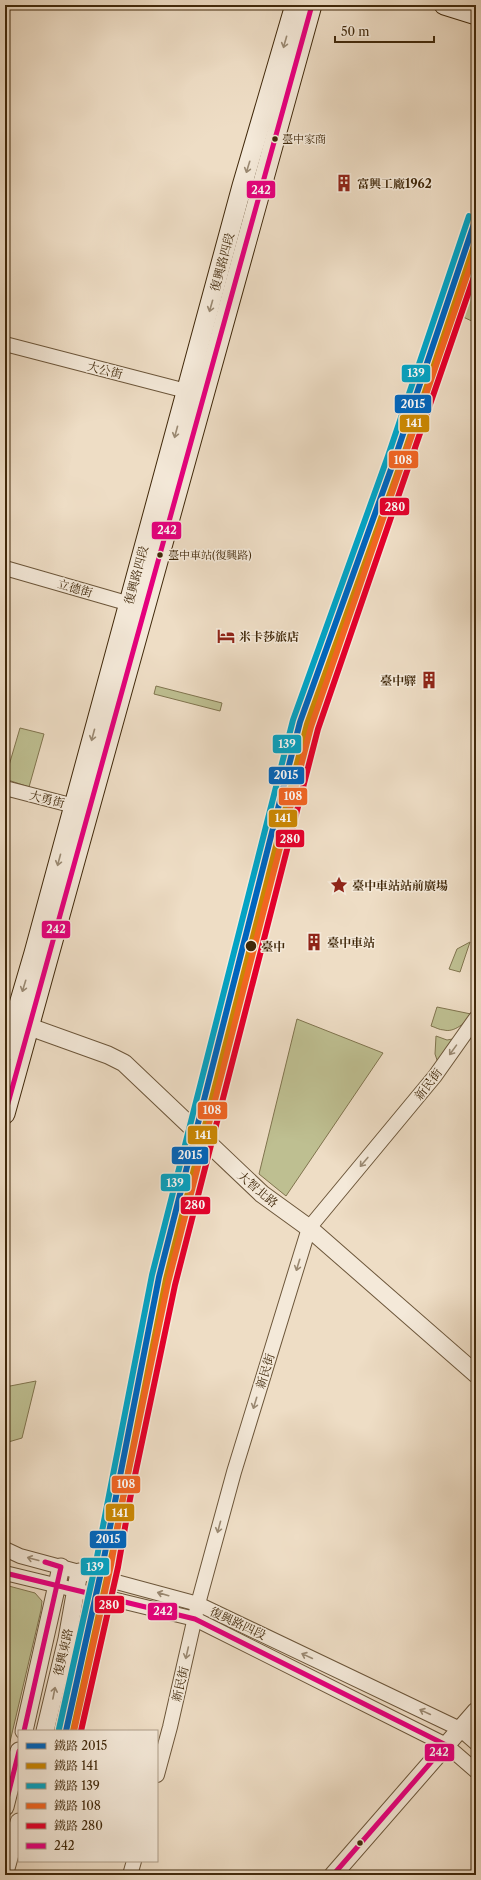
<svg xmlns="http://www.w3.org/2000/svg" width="481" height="1880" font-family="'Libre Caslon Text','Noto Serif TC',serif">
<rect width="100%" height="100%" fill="#eeddc5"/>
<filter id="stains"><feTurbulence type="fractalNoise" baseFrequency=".005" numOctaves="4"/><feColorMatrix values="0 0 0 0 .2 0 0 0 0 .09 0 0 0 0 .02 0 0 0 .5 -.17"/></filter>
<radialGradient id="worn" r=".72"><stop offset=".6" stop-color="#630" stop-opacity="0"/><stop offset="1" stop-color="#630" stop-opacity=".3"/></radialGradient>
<g fill="#bebf91" stroke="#80744e">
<polygon points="476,277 476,323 461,316"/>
<polygon points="156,686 222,703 220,711 154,694"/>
<polygon points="20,728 44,734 29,787 5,779"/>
<polygon points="470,942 460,972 449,969 457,949"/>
<path d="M437 1007 471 1014C467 1022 454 1033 444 1030 439 1030 435 1027 431 1026Z"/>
<polygon points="297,1019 383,1053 286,1196 259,1174"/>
<polygon points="436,1036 447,1040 458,1038 438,1063 435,1054"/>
<polygon points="36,1381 22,1438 5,1443 5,1387"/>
<polygon points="5,1585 35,1593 42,1601 41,1610 5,1763"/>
</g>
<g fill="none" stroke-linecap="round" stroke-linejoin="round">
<g stroke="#6c563a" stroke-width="16">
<g id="minor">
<polyline points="5,344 194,393"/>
<polyline points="5,568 137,606"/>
<polyline points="5,788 82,808"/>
<polyline points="5,1549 20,1556 198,1604 460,1729 476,1743"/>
<polyline points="5,1573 195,1619 446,1745 476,1771"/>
<polyline points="157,1775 170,1727 198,1604 234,1472 309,1228 435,1076 476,1018"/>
<polyline points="130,1875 134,1861"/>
</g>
</g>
<g stroke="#6c563a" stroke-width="19">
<g id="tertiary">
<polyline points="5,1018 108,1055 124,1063 262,1194 309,1228 476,1374"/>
<polyline points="24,1731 61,1567"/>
<polyline points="45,1731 67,1639 79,1572"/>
<polyline points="5,1807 19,1751"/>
<polyline points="5,1872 19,1822"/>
<polyline points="333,1875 476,1711"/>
</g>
</g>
<g stroke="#41290b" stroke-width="21">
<g id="secondary">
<polyline points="444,5 476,15"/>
<polyline points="5,1052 34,953 242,186 295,5"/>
<polyline points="5,1114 312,5"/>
</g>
</g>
<use href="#minor" stroke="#f4e9d9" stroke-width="14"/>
<use href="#tertiary" stroke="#f4e9d9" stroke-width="17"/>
<use href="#secondary" stroke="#f4e9d9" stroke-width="19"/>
<g stroke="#f4e9d9" stroke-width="8">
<g id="bus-1">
<polyline points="5,1114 312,5"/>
<polyline points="5,1573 195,1619 446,1745 333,1875"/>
<polyline points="24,1731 61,1567 45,1562"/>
<polyline points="5,1807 19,1751"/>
</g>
</g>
<use href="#bus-1" stroke="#e5007d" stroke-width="5"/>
<g stroke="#f4e9d9" stroke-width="9">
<polyline id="rail-1" points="66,1731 103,1563 159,1277 300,722 395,458 476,218"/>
</g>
<g stroke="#f4e9d9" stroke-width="9">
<polyline id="rail-2" points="73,1731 110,1564 166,1279 307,724 402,460 476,240"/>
</g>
<g stroke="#f4e9d9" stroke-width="9">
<polyline id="rail-3" points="59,1729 96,1562 152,1275 293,720 388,456 469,216"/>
</g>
<g stroke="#f4e9d9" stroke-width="9">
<polyline id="rail-4" points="74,1731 111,1565 123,1498 168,1283 311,727 476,250"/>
</g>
<g stroke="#f4e9d9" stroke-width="9">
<polyline id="rail-5" points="81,1731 118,1567 130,1499 175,1285 318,729 476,271"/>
</g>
<use href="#rail-1" stroke="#0065bd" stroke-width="6"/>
<use href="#rail-2" stroke="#ca8703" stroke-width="6"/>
<use href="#rail-3" stroke="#03a3c4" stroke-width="6"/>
<use href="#rail-4" stroke="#f26522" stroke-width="6"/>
<use href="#rail-5" stroke="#e4002b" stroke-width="6"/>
</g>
<defs><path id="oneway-shaft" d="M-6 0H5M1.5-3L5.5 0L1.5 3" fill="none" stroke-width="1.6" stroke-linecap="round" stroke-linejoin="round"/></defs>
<g stroke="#9a8972">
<use href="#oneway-shaft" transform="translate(285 42) rotate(106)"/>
<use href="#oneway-shaft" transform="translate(248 167) rotate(107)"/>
<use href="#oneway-shaft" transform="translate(211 306) rotate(106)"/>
<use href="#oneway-shaft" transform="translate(176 432) rotate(105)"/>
<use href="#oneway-shaft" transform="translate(93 735) rotate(105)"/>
<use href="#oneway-shaft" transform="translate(59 860) rotate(105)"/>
<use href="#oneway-shaft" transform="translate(24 986) rotate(107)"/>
<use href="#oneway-shaft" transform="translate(453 1050) rotate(126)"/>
<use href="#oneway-shaft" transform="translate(364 1162) rotate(130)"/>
<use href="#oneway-shaft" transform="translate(298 1265) rotate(107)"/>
<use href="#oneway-shaft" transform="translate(255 1403) rotate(107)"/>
<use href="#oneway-shaft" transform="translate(219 1527) rotate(105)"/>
<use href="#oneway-shaft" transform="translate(33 1559) rotate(-165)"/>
<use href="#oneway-shaft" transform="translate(163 1594) rotate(-164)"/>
<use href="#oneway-shaft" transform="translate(187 1653) rotate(103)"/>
<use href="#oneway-shaft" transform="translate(307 1656) rotate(-155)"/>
<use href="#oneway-shaft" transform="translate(54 1693) rotate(-79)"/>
<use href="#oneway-shaft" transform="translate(425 1712) rotate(-155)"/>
</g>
<defs>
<g id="building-bare" transform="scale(1.38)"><path d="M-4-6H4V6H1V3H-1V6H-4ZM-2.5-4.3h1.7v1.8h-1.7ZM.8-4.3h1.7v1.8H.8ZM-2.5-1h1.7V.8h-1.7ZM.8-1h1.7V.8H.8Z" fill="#8f2418" stroke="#f4e9d9" stroke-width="2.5" paint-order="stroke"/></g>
<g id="hotel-bare" transform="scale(1.38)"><path d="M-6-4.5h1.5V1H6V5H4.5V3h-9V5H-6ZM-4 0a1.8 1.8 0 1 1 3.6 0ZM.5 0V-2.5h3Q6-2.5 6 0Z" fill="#8f2418" stroke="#f4e9d9" stroke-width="2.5" paint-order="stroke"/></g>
<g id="sight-bare" transform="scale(1.38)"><path d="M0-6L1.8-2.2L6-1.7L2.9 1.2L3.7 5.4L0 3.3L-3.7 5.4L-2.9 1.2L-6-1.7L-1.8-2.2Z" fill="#8f2418" stroke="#f4e9d9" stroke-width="2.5" paint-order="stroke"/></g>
</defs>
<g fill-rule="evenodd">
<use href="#building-bare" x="344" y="183"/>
<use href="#hotel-bare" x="226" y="636"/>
<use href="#building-bare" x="429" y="680"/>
<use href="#sight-bare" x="339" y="885"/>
<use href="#building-bare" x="314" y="942"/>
</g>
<g fill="#41290b" stroke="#f4e9d9" stroke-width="1.5">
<circle cx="275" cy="139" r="3.5"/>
<circle cx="160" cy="555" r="3.5"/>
<circle cx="251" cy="946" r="6"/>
<circle cx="360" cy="1843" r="3.5"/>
</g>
<g text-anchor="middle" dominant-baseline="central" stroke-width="3" stroke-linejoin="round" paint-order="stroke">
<g font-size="11" fill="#41290b" stroke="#f4e9d9" text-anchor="start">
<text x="282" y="139">臺中家商</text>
<text x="168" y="555">臺中車站(復興路)</text>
</g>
<g font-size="12" font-weight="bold" fill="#41290b" stroke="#f4e9d9" text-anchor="start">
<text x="357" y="183">富興工廠1962</text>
<text x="239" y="636">米卡莎旅店</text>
<text x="416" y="680" text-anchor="end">臺中驛</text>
<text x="352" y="885">臺中車站站前廣場</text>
<text x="327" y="942">臺中車站</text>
</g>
<g font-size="12" fill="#41290b" stroke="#f4e9d9">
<text transform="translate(222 262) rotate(-75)">復興路四段</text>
<text transform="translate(105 370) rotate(14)">大公街</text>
<text transform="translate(136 575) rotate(-75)">復興路四段</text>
<text transform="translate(75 588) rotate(16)">立德街</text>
<text transform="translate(47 799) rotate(14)">大勇街</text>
<text transform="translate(428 1084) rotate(-52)">新民街</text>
<text transform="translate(258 1189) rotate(40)">大智北路</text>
<text transform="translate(265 1371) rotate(-73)">新民街</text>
<text transform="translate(238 1623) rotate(25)">復興路四段</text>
<text transform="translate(63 1652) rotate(-77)">復興東路</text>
<text transform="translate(180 1684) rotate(-77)">新民街</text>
</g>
<g font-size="12" font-weight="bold" fill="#41290b" stroke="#f4e9d9" text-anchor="start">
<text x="261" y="946">臺中</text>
</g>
</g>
<g stroke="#f4e9d9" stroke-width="1.5">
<rect x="246" y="180" width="30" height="19" rx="4" fill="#e5007d"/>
<rect x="401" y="364" width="30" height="19" rx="4" fill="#03a3c4"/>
<rect x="394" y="394" width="38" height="20" rx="4" fill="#0065bd"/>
<rect x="399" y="414" width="31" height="19" rx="4" fill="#ca8703"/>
<rect x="388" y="450" width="31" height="19" rx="4" fill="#f26522"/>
<rect x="379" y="497" width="31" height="19" rx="4" fill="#e4002b"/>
<rect x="151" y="521" width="31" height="19" rx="4" fill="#e5007d"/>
<rect x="272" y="734" width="30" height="20" rx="4" fill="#03a3c4"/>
<rect x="268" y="766" width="37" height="19" rx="4" fill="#0065bd"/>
<rect x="278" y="787" width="30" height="19" rx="4" fill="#f26522"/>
<rect x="268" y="809" width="30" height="19" rx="4" fill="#ca8703"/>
<rect x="275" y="829" width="30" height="19" rx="4" fill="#e4002b"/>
<rect x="41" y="920" width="30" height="19" rx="4" fill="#e5007d"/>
<rect x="197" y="1101" width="31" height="19" rx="4" fill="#f26522"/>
<rect x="187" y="1125" width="31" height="20" rx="4" fill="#ca8703"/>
<rect x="171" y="1146" width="38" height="19" rx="4" fill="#0065bd"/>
<rect x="160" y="1173" width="31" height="19" rx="4" fill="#03a3c4"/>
<rect x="180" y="1196" width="31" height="19" rx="4" fill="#e4002b"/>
<rect x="111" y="1475" width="30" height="19" rx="4" fill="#f26522"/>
<rect x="105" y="1503" width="30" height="19" rx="4" fill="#ca8703"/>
<rect x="89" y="1530" width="38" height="19" rx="4" fill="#0065bd"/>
<rect x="80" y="1557" width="30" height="19" rx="4" fill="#03a3c4"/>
<rect x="94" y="1595" width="31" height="19" rx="4" fill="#e4002b"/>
<rect x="147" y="1602" width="31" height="19" rx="4" fill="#e5007d"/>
<rect x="424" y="1743" width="31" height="19" rx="4" fill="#e5007d"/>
</g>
<g font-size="11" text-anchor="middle" font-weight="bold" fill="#fff">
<text x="261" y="194">242</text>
<text x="416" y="377">139</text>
<text x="413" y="408">2015</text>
<text x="414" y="427">141</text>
<text x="403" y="464">108</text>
<text x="395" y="511">280</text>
<text x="167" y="534">242</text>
<text x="287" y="748">139</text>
<text x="286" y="779">2015</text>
<text x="293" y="800">108</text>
<text x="283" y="822">141</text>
<text x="290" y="843">280</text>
<text x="56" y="933">242</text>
<text x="212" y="1114">108</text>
<text x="203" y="1139">141</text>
<text x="190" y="1159">2015</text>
<text x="175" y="1187">139</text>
<text x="195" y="1209">280</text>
<text x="126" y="1488">108</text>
<text x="120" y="1517">141</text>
<text x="108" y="1543">2015</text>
<text x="95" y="1571">139</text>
<text x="109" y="1609">280</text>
<text x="163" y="1615">242</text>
<text x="439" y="1756">242</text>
</g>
<rect width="481" height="1880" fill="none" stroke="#eeddc5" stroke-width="20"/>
<rect x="6" y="6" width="469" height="1868" fill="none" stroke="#41290b" stroke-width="2"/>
<rect x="10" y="10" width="461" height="1860" fill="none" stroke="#41290b"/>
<rect x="18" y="1730" width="140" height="132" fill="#f4e9d9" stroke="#ac9c87"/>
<rect x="26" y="1743" width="20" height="6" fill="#0065bd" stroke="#ac9c87"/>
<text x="54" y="1750" font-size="12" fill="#41290b">鐵路 2015</text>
<rect x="26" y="1763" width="20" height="6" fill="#ca8703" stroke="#ac9c87"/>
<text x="54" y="1770" font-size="12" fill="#41290b">鐵路 141</text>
<rect x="26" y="1783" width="20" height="6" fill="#03a3c4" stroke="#ac9c87"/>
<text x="54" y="1790" font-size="12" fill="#41290b">鐵路 139</text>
<rect x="26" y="1803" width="20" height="6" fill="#f26522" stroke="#ac9c87"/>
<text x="54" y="1810" font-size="12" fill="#41290b">鐵路 108</text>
<rect x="26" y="1823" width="20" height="6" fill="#e4002b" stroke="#ac9c87"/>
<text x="54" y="1830" font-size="12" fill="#41290b">鐵路 280</text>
<rect x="26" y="1843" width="20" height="6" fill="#e5007d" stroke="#ac9c87"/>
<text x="54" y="1850" font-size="12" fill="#41290b">242</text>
<path d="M335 36v6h99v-6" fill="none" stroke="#41290b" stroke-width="2"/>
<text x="341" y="36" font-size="12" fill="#41290b" stroke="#f4e9d9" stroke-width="3" paint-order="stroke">50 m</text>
<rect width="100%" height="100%" filter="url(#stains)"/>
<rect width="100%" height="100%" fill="url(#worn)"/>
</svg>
